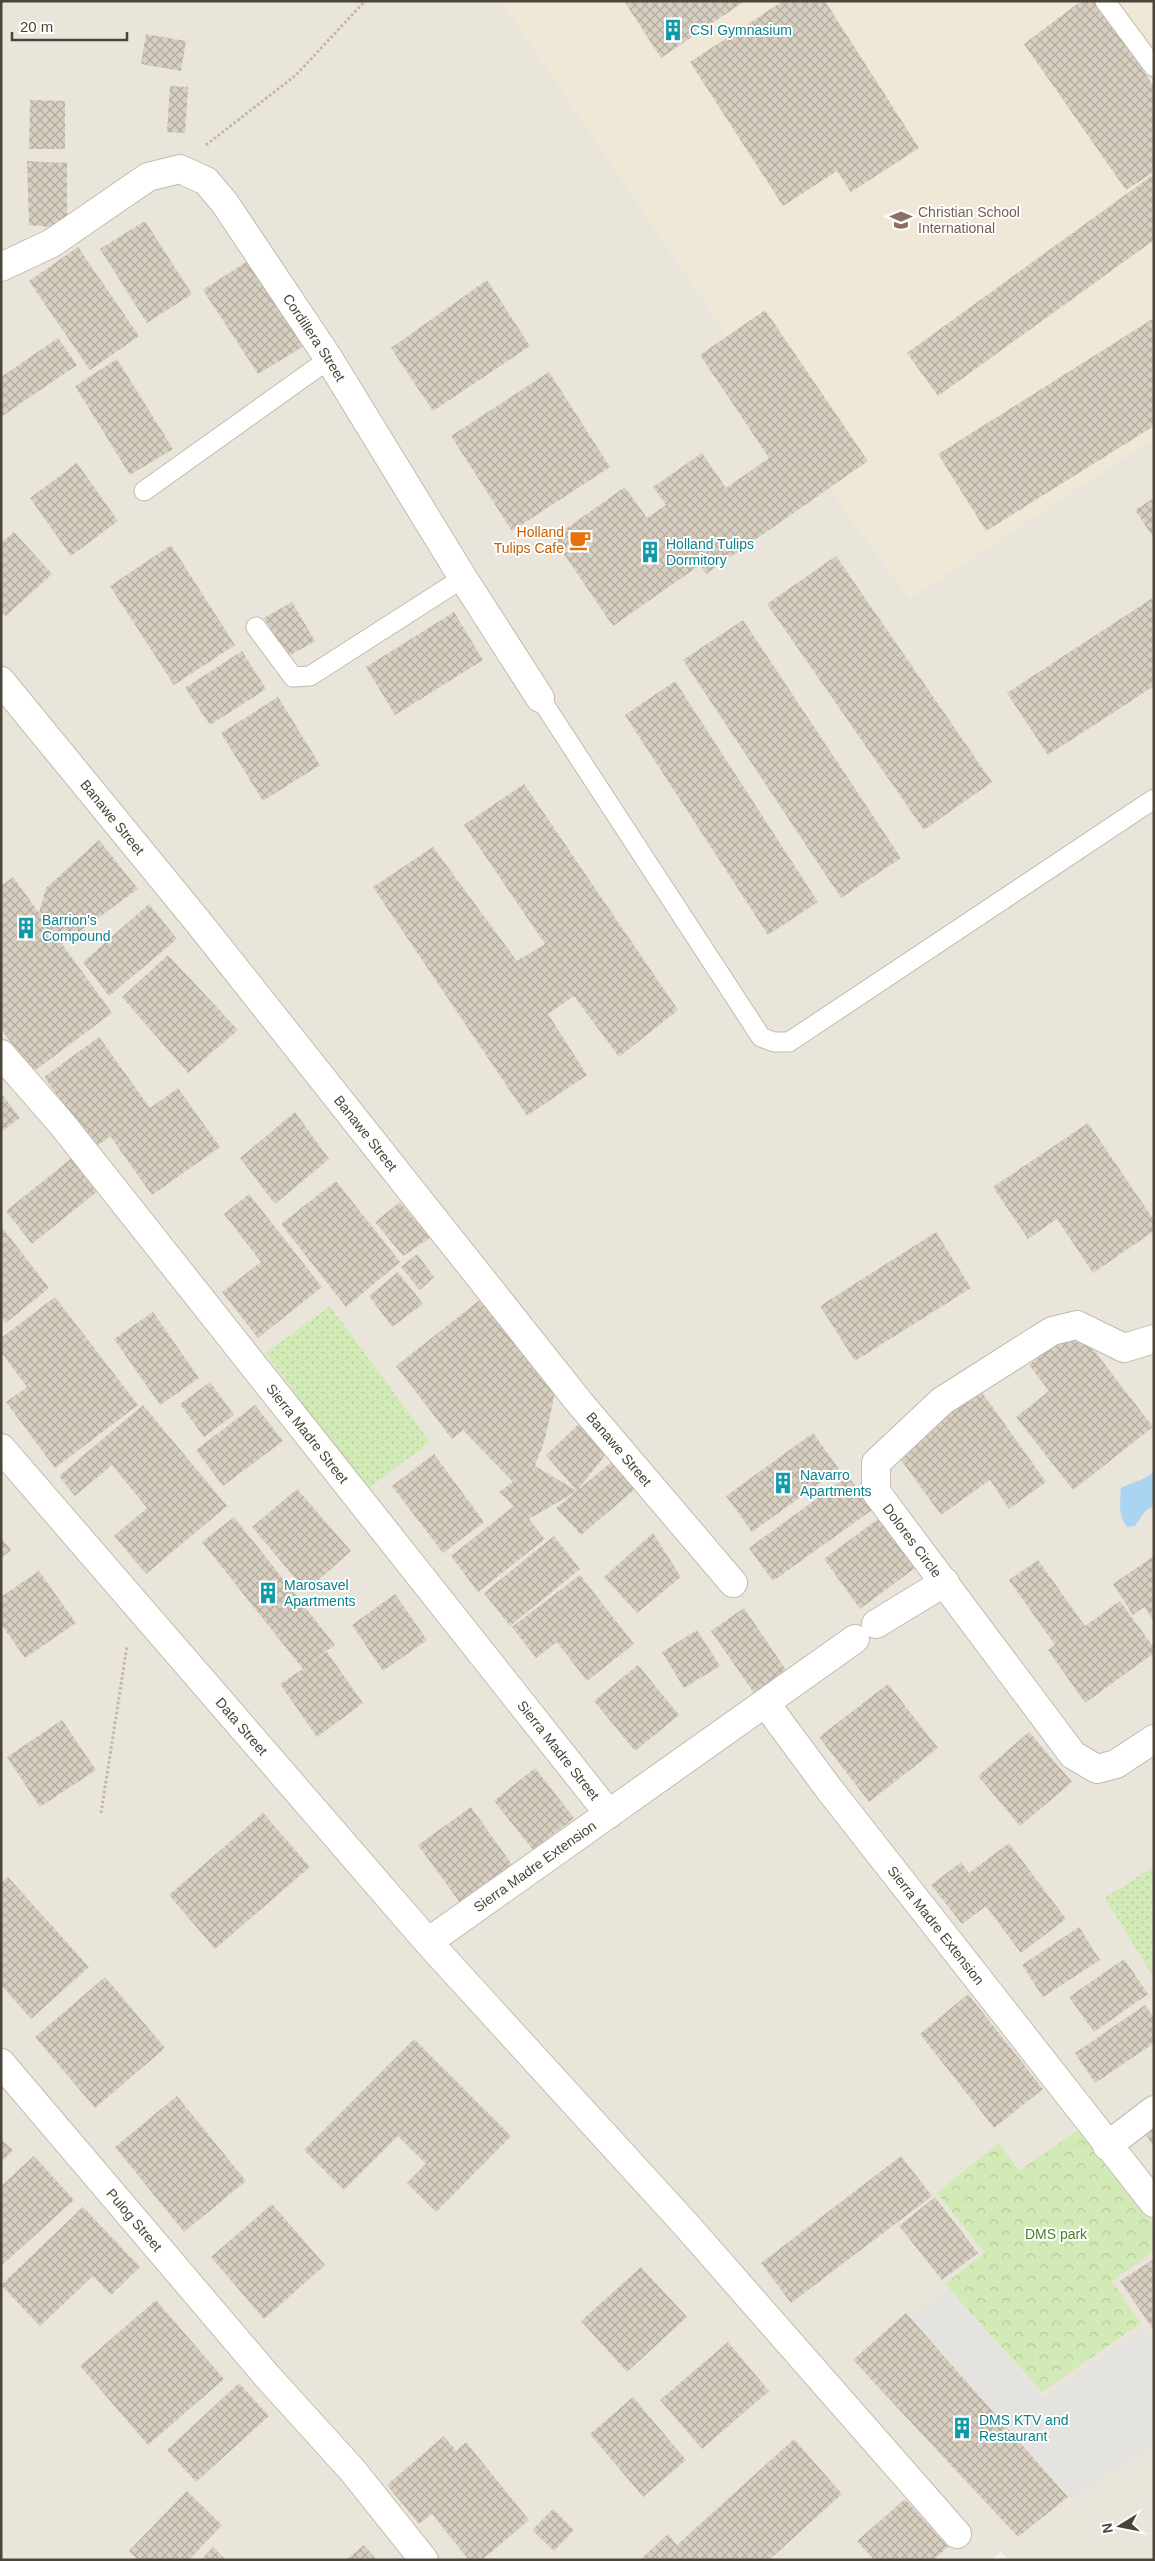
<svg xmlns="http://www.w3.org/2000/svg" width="1155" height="2561" font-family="Helvetica,sans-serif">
<defs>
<pattern id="grass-dots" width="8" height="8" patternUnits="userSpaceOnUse" patternTransform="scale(1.25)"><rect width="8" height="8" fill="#d2eab5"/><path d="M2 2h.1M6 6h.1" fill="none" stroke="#b6ca9c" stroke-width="1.8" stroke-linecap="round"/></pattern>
<pattern id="park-crowns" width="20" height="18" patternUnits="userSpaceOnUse" patternTransform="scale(1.25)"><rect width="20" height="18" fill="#d2eab5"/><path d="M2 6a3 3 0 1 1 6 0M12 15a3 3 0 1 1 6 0" fill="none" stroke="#b6ca9c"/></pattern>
<pattern id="building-cross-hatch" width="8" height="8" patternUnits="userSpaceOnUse" patternTransform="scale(1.25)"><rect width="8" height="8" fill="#d8cfc1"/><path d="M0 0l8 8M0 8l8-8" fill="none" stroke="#b1aa9e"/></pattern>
</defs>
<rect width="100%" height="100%" fill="#f6f3ec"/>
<polygon fill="#eae5da" points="1,1 502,1 837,499 910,598 1154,438 1154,2558 1151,2560 1009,2560 1001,2552 991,2560 1,2560"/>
<polygon fill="#efe8d6" points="502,1 1154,1 1154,438 910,598 837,499"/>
<g fill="url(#grass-dots)">
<polygon points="330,1306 430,1442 366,1490 266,1353"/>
<polygon points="1154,1866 1154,1978 1105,1898"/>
</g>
<polygon fill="url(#park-crowns)" points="1078,2130 1154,2223 1154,2252 1112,2281 1141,2323 1042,2392 945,2284 985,2253 937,2193 999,2143 1019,2171"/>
<polygon fill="#e5e3e0" points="949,2288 1043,2398 1144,2327 1154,2341 1154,2443 1073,2499 910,2317"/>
<path fill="#a9d4f2" d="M1154 1471V1506L1146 1510 1135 1526 1127 1527C1118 1516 1120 1502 1121 1488 1132 1481 1145 1482 1154 1471Z"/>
<g fill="url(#building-cross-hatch)">
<polygon points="624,1 745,1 661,58"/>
<polygon points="783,1 825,1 919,148 851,192 837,171 783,206 690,62"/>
<polygon points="1081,1 1097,1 1154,87 1154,172 1126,190 1024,44"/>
<polygon points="146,34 186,41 181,71 141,64"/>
<polygon points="170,86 188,87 185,133 167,132"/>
<polygon points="30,100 65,101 65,149 29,149"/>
<polygon points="27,161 67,163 67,216 51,227 29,225"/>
<polygon points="1154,174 1154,240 938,396 907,353"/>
<polygon points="145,221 192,294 147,323 100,249"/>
<polygon points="78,247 139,336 90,370 29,281"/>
<polygon points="249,260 304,346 258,374 203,290"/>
<polygon points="487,280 530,346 433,411 391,348"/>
<polygon points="765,310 868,461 706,574 700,565 613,626 553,538 625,487 647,518 666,505 653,487 702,453 726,488 769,458 700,355"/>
<polygon points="1154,318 1154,426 986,531 938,454"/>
<polygon points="58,338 77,365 1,417 1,377"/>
<polygon points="117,359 173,449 130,475 75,386"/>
<polygon points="549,372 610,467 512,531 451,436"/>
<polygon points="77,463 118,521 71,556 30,498"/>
<polygon points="1154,498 1154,538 1135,510"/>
<polygon points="14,532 52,574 6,616 1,611 1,543"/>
<polygon points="171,545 235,645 174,685 110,586"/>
<polygon points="836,556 992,782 924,830 767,604"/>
<polygon points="1154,597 1154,686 1048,755 1007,693"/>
<polygon points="292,602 315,641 287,657 264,618"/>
<polygon points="454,612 483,660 395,715 366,667"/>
<polygon points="743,620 901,858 841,898 683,660"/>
<polygon points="242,651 266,689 210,725 185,688"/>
<polygon points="675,681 818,902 768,935 625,715"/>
<polygon points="278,697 320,765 263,801 221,733"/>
<polygon points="524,784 678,1010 619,1057 574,996 548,1014 587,1075 527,1116 373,887 433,847 517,961 545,944 464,825"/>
<polygon points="99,840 138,889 62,944 112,1013 33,1072 1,1029 1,886 13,877 39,913 46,888"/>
<polygon points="149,904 177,939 109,996 83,962"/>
<polygon points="168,955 238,1030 188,1073 122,997"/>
<polygon points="99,1037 150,1108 178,1088 220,1147 152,1195 110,1136 95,1148 44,1077"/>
<polygon points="1,1093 20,1118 1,1132"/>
<polygon points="295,1112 329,1159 275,1204 240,1158"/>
<polygon points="1088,1123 1154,1220 1154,1231 1093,1273 1057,1219 1028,1239 993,1187"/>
<polygon points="73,1157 99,1190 32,1244 6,1211"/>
<polygon points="336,1181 400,1262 346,1307 281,1224"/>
<polygon points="249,1194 322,1287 258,1338 222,1292 261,1262 224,1214"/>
<polygon points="400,1202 430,1238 403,1256 375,1222"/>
<polygon points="1,1226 49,1288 6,1323 1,1317"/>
<polygon points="936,1232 971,1288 855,1361 820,1306"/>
<polygon points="417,1254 434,1277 420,1290 401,1267"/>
<polygon points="398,1272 423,1304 392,1327 369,1296"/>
<polygon points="55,1297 138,1405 55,1468 6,1402 27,1387 1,1352 1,1338"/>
<polygon points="481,1299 557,1383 545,1439 535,1466 577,1491 546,1455 581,1422 606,1454 577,1491 529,1519 545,1539 478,1592 451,1556 514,1506 499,1492 513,1482 463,1430 452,1439 396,1366"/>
<polygon points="153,1312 199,1378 160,1405 114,1339"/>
<polygon points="1076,1327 1153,1427 1073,1490 1016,1417 1049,1391 1029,1365"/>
<polygon points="210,1382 234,1415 204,1437 180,1404"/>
<polygon points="981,1391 1046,1482 1009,1509 990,1480 941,1515 896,1453"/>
<polygon points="143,1405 227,1506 146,1574 114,1536 147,1508 112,1465 75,1496 59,1476"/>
<polygon points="255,1405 283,1441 223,1486 196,1450"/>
<polygon points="813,1433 839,1469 752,1532 726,1496"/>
<polygon points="434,1454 484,1522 443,1553 392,1486"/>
<polygon points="619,1456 640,1485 581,1535 556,1508"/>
<polygon points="848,1476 872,1510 773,1581 749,1548"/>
<polygon points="297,1489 351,1551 306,1591 252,1527"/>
<polygon points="234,1517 335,1645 313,1661 327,1652 363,1703 317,1737 280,1684 303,1669 202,1542"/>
<polygon points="878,1519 915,1568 860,1609 824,1559"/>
<polygon points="653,1533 681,1577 637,1613 604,1577"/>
<polygon points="554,1536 580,1569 510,1626 484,1593"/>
<polygon points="1,1538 11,1550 1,1558"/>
<polygon points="1154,1556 1154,1621 1144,1607 1133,1615 1113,1584"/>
<polygon points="1038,1560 1085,1626 1120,1601 1154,1648 1154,1653 1085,1703 1048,1650 1055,1645 1009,1580"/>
<polygon points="39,1571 76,1623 25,1658 1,1624 1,1597"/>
<polygon points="580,1575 634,1644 587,1681 557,1642 536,1658 512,1627"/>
<polygon points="395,1594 427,1640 383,1671 352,1625"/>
<polygon points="744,1608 786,1670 754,1693 711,1631"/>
<polygon points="697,1630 720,1666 684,1688 662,1652"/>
<polygon points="638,1665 679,1715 635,1751 594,1701"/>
<polygon points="888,1684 938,1748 869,1802 819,1737"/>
<polygon points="62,1720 96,1770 40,1807 7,1757"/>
<polygon points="1029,1732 1072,1782 1020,1826 978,1776"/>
<polygon points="535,1768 574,1818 533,1850 494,1801"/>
<polygon points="471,1807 515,1869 463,1907 418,1845"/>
<polygon points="263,1813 310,1867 215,1949 169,1895"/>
<polygon points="1009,1843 1066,1919 1021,1953 986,1906 962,1924 931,1885 961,1862 969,1873"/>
<polygon points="8,1877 89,1967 31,2019 1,1985 1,1882"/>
<polygon points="1079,1927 1100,1960 1043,1997 1022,1965"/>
<polygon points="1124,1959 1148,1994 1094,2032 1069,1997"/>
<polygon points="105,1977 165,2048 95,2108 35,2037"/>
<polygon points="968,1994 1043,2089 994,2128 920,2034"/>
<polygon points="1145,2005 1154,2018 1154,2043 1095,2083 1075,2053"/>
<polygon points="414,2039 511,2136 436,2212 407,2183 426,2164 398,2136 344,2190 304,2150"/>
<polygon points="177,2096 246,2181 184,2232 115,2147"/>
<polygon points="1154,2127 1154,2146 1145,2134"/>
<polygon points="1,2139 13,2150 1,2163"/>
<polygon points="34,2156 74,2200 1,2266 1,2186"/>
<polygon points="901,2156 932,2196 791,2303 761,2263"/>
<polygon points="935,2197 978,2253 942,2280 899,2226"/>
<polygon points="272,2204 325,2265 264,2319 211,2257"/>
<polygon points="83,2207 140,2267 111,2295 93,2276 40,2326 1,2285"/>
<polygon points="1154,2259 1154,2331 1120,2281"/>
<polygon points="641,2267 687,2317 627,2372 581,2321"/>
<polygon points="156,2300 224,2379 148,2445 80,2366"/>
<polygon points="906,2313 1068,2497 1018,2537 853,2360"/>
<polygon points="728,2342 769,2391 702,2449 660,2400"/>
<polygon points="239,2383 269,2416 196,2482 167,2450"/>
<polygon points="633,2397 686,2460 643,2497 590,2434"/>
<polygon points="444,2436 456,2451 466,2442 529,2520 482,2560 469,2560 432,2514 419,2524 387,2485"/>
<polygon points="794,2439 842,2494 769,2560 640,2560 668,2534 677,2545"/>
<polygon points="187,2491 222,2525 189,2560 138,2560 129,2551"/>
<polygon points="905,2499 948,2547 933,2560 874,2560 857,2541"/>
<polygon points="553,2509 574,2530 554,2551 532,2530"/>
<polygon points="364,2545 377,2560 346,2560"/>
<polygon points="213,2547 226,2560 201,2560"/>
</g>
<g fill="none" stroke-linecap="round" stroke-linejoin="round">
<g stroke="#c2bbae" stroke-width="21">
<g id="lane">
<polyline points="1105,1 1154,67"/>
<polyline points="144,491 329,359"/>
<polyline points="256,627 293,677 310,676 463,578"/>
<polyline points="540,698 761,1037 774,1042 789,1042 1154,799"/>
</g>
</g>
<g stroke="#c2bbae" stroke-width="30">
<g id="street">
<path id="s1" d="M1 267 52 243 148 177 180 169 206 181 224 202 329 359 463 578 540 698"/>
<path id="s2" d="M1 681 199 923 579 1402 733 1583"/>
<path id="s3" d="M1 1054 62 1124 609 1814"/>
<path id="s4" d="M1154 1339 1124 1348 1077 1325 1052 1331 942 1401 876 1463V1492L1073 1755 1097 1769 1116 1764 1154 1739"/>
<path id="s5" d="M1 1448 428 1942 688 2227 957 2534"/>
<polyline points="876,1624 945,1582"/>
<path id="s6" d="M766 1704 829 1789 1154 2203"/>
<path id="s7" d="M428 1942 855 1639"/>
<path id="s8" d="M1 2063 267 2376 353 2471 424 2560"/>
<polyline points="1107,2146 1154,2110"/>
</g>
</g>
<g stroke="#c4b79f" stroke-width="3" stroke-dasharray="2.5 2.5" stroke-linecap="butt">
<polyline points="206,145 296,75 365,1"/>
<polyline points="101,1813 127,1646"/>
</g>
<use href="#lane" stroke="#fff" stroke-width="19"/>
<use href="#street" stroke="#fff" stroke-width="28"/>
</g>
<defs>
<g id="building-bare" transform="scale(1.725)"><path d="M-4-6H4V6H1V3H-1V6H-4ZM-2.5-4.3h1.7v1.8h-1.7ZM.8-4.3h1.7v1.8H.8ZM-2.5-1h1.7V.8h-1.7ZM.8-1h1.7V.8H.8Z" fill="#0f9aa8" stroke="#fff" stroke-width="2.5" paint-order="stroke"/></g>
<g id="school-bare" transform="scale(1.725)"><path d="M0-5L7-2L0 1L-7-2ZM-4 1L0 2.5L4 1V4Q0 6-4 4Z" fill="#8d6e63" stroke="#fff" stroke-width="2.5" paint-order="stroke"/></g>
<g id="cafe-bare" transform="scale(1.725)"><path d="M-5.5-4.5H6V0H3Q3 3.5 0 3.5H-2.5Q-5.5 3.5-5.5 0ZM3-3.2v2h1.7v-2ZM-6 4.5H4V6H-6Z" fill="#e8710a" stroke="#fff" stroke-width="2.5" paint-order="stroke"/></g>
</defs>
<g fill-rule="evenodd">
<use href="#building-bare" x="673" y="30"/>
<use href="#school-bare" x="901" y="220"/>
<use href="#cafe-bare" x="580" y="540"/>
<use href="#building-bare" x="650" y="552"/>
<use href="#building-bare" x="26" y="928"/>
<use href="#building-bare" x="783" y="1483"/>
<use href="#building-bare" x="268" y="1593"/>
<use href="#building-bare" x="962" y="2428"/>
</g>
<g text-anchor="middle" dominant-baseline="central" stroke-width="4" stroke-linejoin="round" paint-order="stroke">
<g font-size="14" fill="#0d838f" stroke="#fff" text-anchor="start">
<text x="690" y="30">CSI Gymnasium</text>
<text x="666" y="544">Holland Tulips<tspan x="666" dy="16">Dormitory</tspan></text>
<text x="42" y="920">Barrion's<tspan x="42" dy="16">Compound</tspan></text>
<text x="800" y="1475">Navarro<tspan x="800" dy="16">Apartments</tspan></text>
<text x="284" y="1585">Marosavel<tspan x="284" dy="16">Apartments</tspan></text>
<text x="979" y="2420">DMS KTV and<tspan x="979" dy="16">Restaurant</tspan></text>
</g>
<g font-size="14" fill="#785e54" stroke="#fff" text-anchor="start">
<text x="918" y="212">Christian School<tspan x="918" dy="16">International</tspan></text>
</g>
<g font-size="14" fill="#4b4439" stroke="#fff">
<text stroke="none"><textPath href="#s1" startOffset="425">Cordillera Street</textPath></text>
<text stroke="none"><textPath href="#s2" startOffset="176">Banawe Street</textPath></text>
<text stroke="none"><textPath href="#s2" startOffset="581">Banawe Street</textPath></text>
<text stroke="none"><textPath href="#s3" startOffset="488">Sierra Madre Street</textPath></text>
<text stroke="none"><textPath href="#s2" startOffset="986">Banawe Street</textPath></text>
<text stroke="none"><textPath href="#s4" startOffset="420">Dolores Circle</textPath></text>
<text stroke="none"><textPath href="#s5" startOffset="368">Data Street</textPath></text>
<text stroke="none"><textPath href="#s3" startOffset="892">Sierra Madre Street</textPath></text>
<text stroke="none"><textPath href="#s7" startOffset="131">Sierra Madre Extension</textPath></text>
<text stroke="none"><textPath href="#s6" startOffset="279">Sierra Madre Extension</textPath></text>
<text stroke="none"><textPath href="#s8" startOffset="206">Pulog Street</textPath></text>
</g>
<g font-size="14" fill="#c56008" stroke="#fff" text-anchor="end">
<text x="564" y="532">Holland<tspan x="564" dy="16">Tulips Cafe</tspan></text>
</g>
<g font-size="14" fill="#4a7f2a" stroke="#fff">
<text x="1056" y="2234">DMS park</text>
</g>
</g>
<rect width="1155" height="2561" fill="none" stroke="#4b4439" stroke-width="5"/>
<g transform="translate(1120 2526) rotate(260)" stroke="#ffffff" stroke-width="4" paint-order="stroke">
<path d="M0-4L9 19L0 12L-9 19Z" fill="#4b4439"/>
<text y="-8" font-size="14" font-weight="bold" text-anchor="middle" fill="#4b4439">N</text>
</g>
<path d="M12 32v8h115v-8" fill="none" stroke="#4b4439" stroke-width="2.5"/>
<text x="20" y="32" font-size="15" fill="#4b4439" stroke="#ffffff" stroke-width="4" paint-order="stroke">20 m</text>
</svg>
